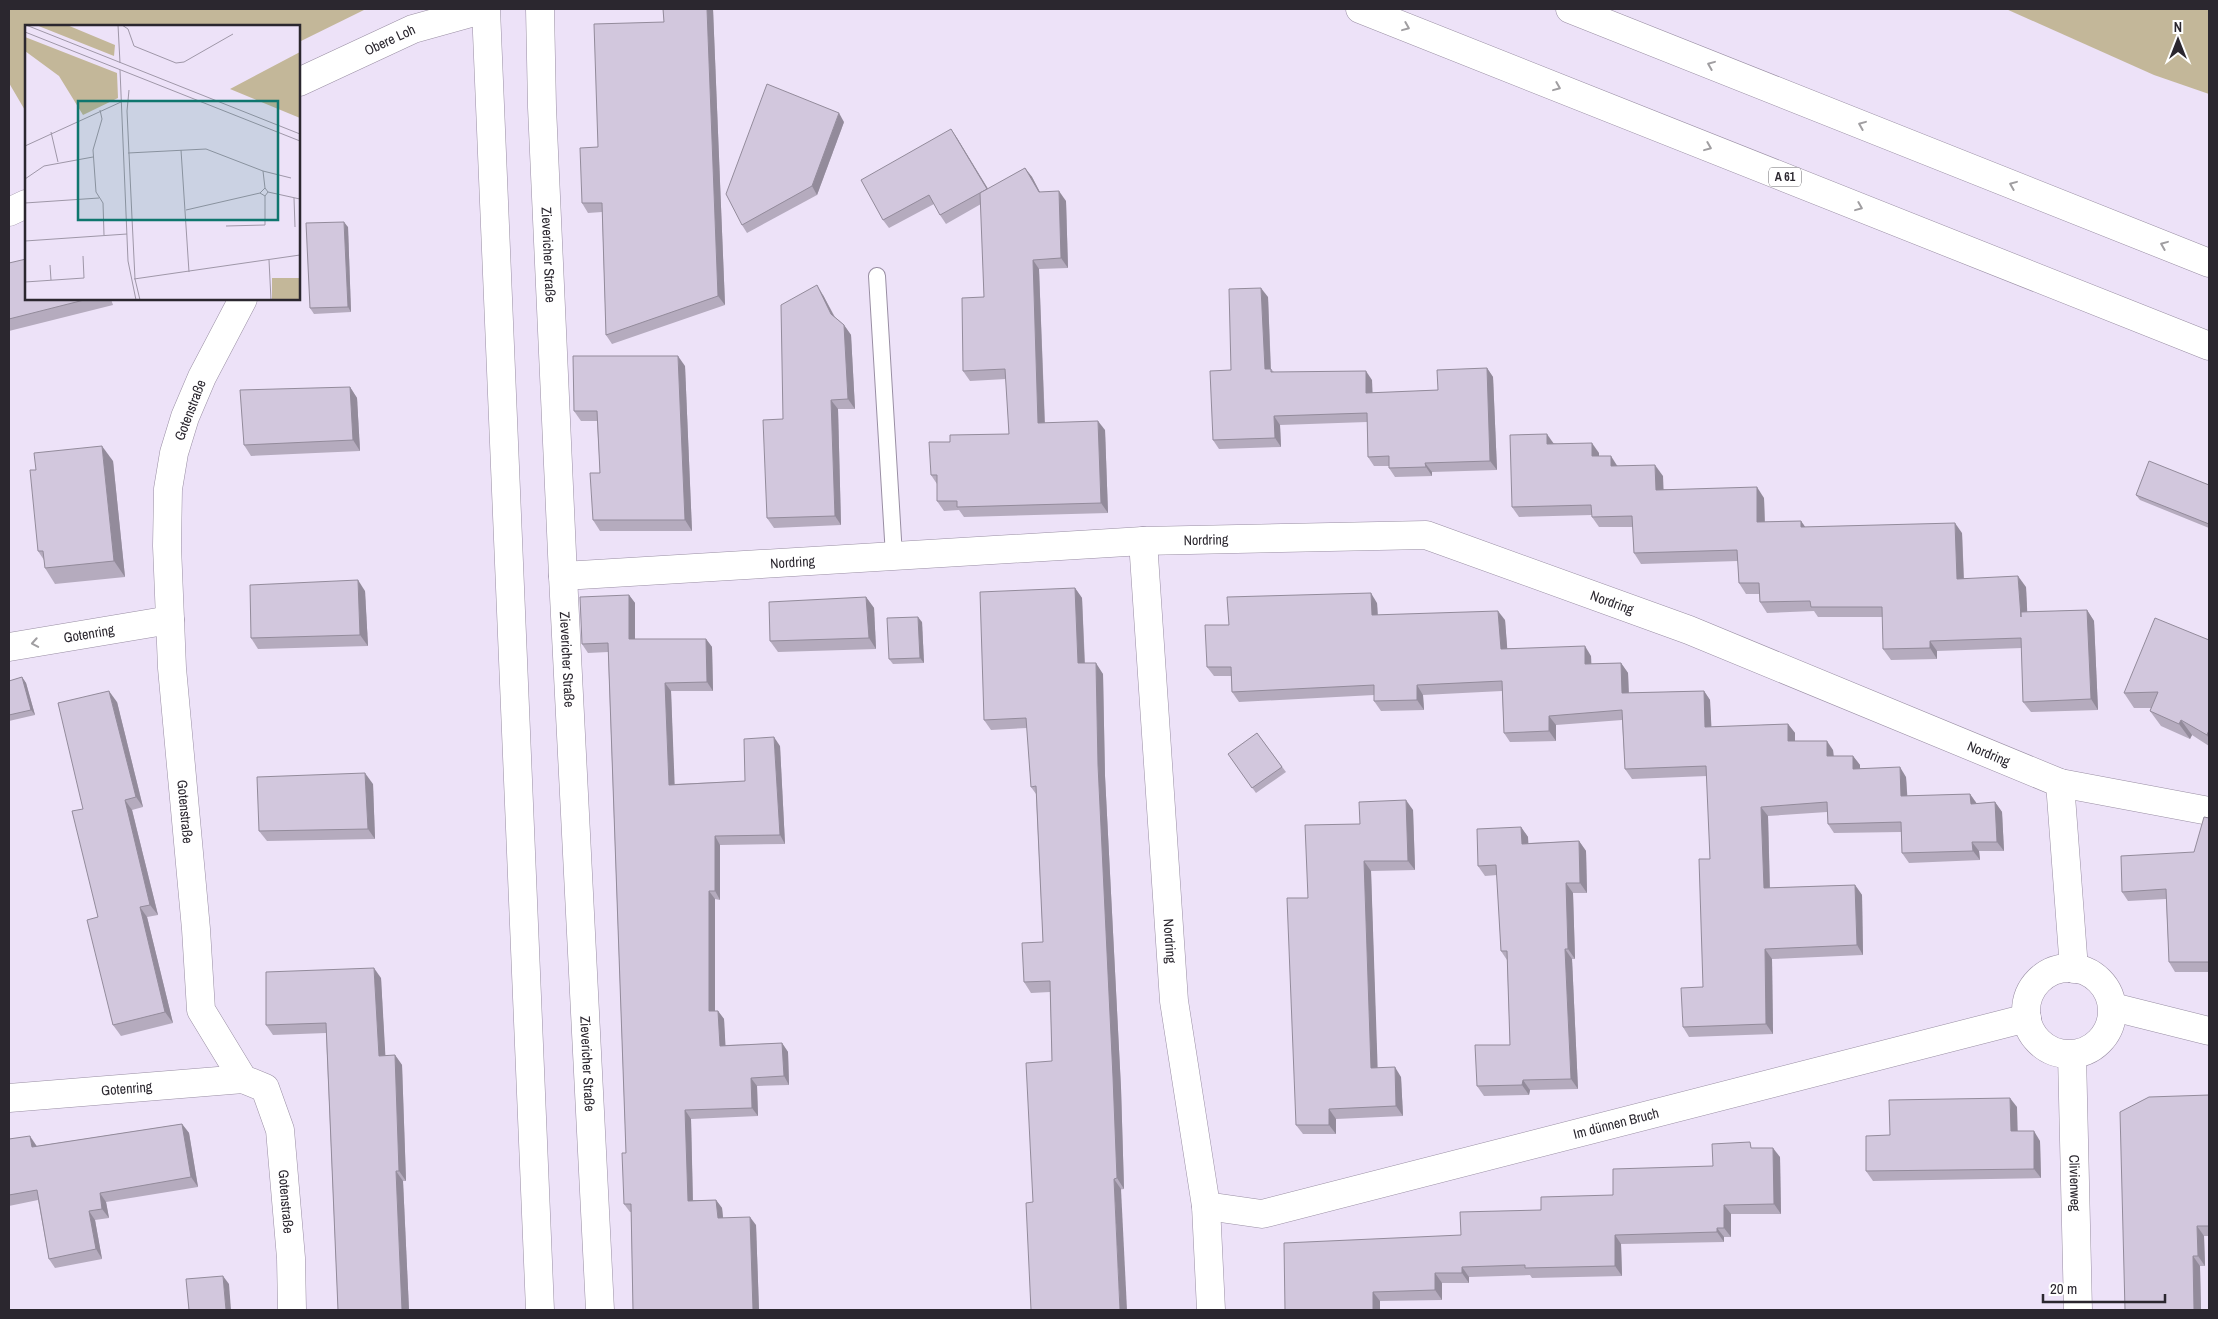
<svg xmlns="http://www.w3.org/2000/svg" width="2218" height="1319" font-family="'Archivo Narrow',sans-serif">
<rect width="100%" height="100%" fill="#ede2f8"/>
<g fill="#c3b799">
<polygon points="9,9 366,9 299,42 299,26 26,26 26,112 9,83"/>
<polygon points="2006,9 2209,9 2209,94 2154,75"/>
</g>
<g fill="none" stroke-linecap="round" stroke-linejoin="round">
<g stroke="#998ea3" stroke-width="18">
<polyline id="lane" points="877,276 894,556"/>
</g>
<g stroke="#998ea3" stroke-width="29">
<g id="street">
<path id="s1" d="M540 9 542 107 563 576 600 1310"/>
<path id="s2" d="M299 82 413 29 485 9"/>
<polyline points="9,212 26,204"/>
<path id="s3" d="M243 299 202 377 185 417 174 453 168 489 167 546 172 668 196 929 201 1010 243 1079 265 1088 280 1130 291 1258 292 1310"/>
<path id="s4" d="M1143 541 1174 1001 1206 1206 1211 1310"/>
<path id="s5" d="M563 576 1143 541 1426 535 1689 630 2060 783 2074 969"/>
<path id="s6" d="M9 647 170 620"/>
<polyline points="2060,783 2209,811"/>
<circle cx="2069" cy="1011" r="43"/>
<polyline points="2113,1007 2209,1031"/>
<path id="s7" d="M2072 1055 2078 1310"/>
<path id="s8" d="M9 1098 243 1079"/>
<path id="s9" d="M1206 1206 1262 1214 2027 1018"/>
</g>
</g>
<g stroke="#998ea3" stroke-width="29">
<polyline id="secondary" points="486,9 540,1310"/>
</g>
<g stroke="#998ea3" stroke-width="29">
<g id="highway">
<polyline points="1360,9 2209,346"/>
<polyline points="1570,9 2209,263"/>
</g>
</g>
<use href="#lane" stroke="#fff" stroke-width="16"/>
<use href="#street" stroke="#fff" stroke-width="28"/>
<use href="#secondary" stroke="#fff" stroke-width="28"/>
<use href="#highway" stroke="#fff" stroke-width="28"/>
</g>
<g fill="#b5abbe">
<polygon points="663,9 713,9 725,305 612,344 606,335 602,212 588,213 582,203 598,147 664,22"/>
<polygon points="844,122 817,195 747,233 742,225"/>
<polygon points="951,129 957,138 988,189 1025,168 1032,177 1040,192 1066,201 1068,268 1039,269 1045,423 1105,430 1108,513 964,517 959,510 944,511 937,501 937,484 931,475 950,442 1009,434 1006,379 970,381 963,371 984,297 981,204 946,224 940,215 934,204 889,228 883,220"/>
<polygon points="348,227 351,312 314,314 310,308"/>
<polygon points="9,263 26,299 111,299 113,305 9,331"/>
<polygon points="823,295 835,317 844,325 851,335 855,409 838,409 841,525 774,528 767,518 783,419"/>
<polygon points="1268,297 1271,369 1274,372 1372,380 1372,393 1438,390 1487,368 1493,377 1497,470 1432,472 1432,476 1395,477 1389,468 1389,466 1374,466 1368,457 1367,422 1280,425 1281,447 1219,449 1213,440 1231,370"/>
<polygon points="685,366 692,531 600,531 593,520 600,473 597,421 581,421 574,411"/>
<polygon points="350,387 357,398 360,451 251,456 244,445"/>
<polygon points="1553,443 1599,453 1599,456 1618,466 1663,476 1663,489 1764,498 1765,522 1801,521 1805,527 1962,533 1964,578 2026,587 2027,612 2087,610 2094,621 2098,710 2031,712 2023,702 2022,648 1937,651 1937,659 1891,660 1883,649 1883,617 1818,617 1814,611 1767,613 1760,602 1759,594 1746,594 1739,583 1738,561 1641,564 1634,553 1633,527 1599,527 1592,517 1592,515 1519,517 1512,507"/>
<polygon points="113,461 125,577 55,584 45,568 44,560 38,551 36,470"/>
<polygon points="2209,485 2209,528 2140,500 2136,495"/>
<polygon points="1075,588 1082,598 1085,663 1103,674 1105,776 1121,1088 1124,1189 1033,1202 1052,1061 1050,992 1031,993 1024,982 1043,942 1036,794 1031,787 1027,728 991,730 984,720"/>
<polygon points="365,591 368,646 258,649 251,638"/>
<polygon points="629,595 635,603 635,639 706,639 712,647 713,691 671,691 674,784 745,781 780,746 785,844 720,845 720,900 715,899 715,1011 718,1011 724,1019 725,1045 782,1043 788,1052 789,1085 757,1086 758,1116 691,1119 693,1200 716,1200 722,1208 723,1218 756,1225 759,1310 633,1310 631,1212 630,1212 624,1204 626,1153 608,652 588,653 582,644"/>
<polygon points="866,597 874,608 876,649 778,652 770,641"/>
<polygon points="1377,603 1378,615 1505,620 1507,648 1591,656 1591,664 1621,663 1628,673 1629,693 1704,691 1710,700 1711,727 1788,724 1795,733 1795,741 1833,750 1834,756 1853,756 1860,765 1860,768 1906,777 1907,796 1970,794 1977,804 1995,802 2002,812 2004,851 1979,851 1980,860 1909,863 1902,853 1901,832 1834,833 1828,824 1827,812 1768,816 1770,888 1855,885 1862,895 1863,955 1772,959 1773,1034 1689,1037 1683,1027 1703,987 1710,859 1707,776 1632,779 1625,769 1622,720 1556,725 1556,741 1510,742 1504,733 1502,691 1423,695 1424,710 1381,711 1374,701 1374,695 1239,702 1232,692 1231,676 1214,676 1207,667 1229,625"/>
<polygon points="922,622 924,663 893,664 889,659"/>
<polygon points="2209,640 2209,746 2192,735 2190,739 2161,726 2150,711 2151,708 2134,708 2124,693"/>
<polygon points="22,677 26,683 35,715 9,721 9,681"/>
<polygon points="117,702 143,807 132,810 158,915 147,917 173,1023 121,1036 113,1025 83,809"/>
<polygon points="1257,733 1286,772 1256,793 1228,754"/>
<polygon points="373,784 375,839 267,841 259,831"/>
<polygon points="1413,810 1415,870 1371,871 1377,1068 1401,1077 1403,1116 1336,1119 1336,1134 1303,1134 1296,1125 1308,898"/>
<polygon points="2209,818 2209,972 2175,972 2169,962 2166,899 2128,901 2122,892 2194,852"/>
<polygon points="1521,827 1528,837 1528,843 1579,841 1586,851 1587,893 1573,893 1575,959 1572,959 1578,1089 1530,1090 1529,1095 1484,1096 1477,1086 1510,1045 1507,960 1501,951 1497,875 1485,876 1478,866"/>
<polygon points="381,978 385,1056 395,1055 402,1065 406,1181 403,1181 409,1310 338,1310 326,1033 273,1035 266,1025"/>
<polygon points="2209,1095 2209,1236 2204,1236 2205,1266 2200,1266 2201,1310 2125,1310"/>
<polygon points="2017,1107 2017,1131 2040,1141 2041,1178 1873,1181 1866,1171 1890,1135"/>
<polygon points="182,1124 189,1133 198,1187 106,1202 109,1218 95,1220 102,1259 55,1268 49,1259 38,1200 9,1206 9,1139 36,1145 37,1146"/>
<polygon points="1754,1148 1780,1157 1781,1214 1731,1214 1731,1237 1724,1237 1724,1242 1621,1244 1622,1276 1532,1278 1530,1275 1469,1277 1469,1283 1442,1283 1442,1300 1380,1301 1380,1310 1285,1310 1461,1235 1541,1210 1613,1195 1713,1166"/>
</g>
<g fill="#938b9b">
<polygon points="707,9 713,9 725,305 718,296"/>
<polygon points="839,113 844,122 817,195 812,186"/>
<polygon points="951,129 957,138 993,197 987,189"/>
<polygon points="1025,168 1032,177 1045,202 1039,192"/>
<polygon points="1059,191 1066,201 1068,268 1061,258"/>
<polygon points="344,222 348,227 351,312 348,307"/>
<polygon points="1033,260 1039,269 1045,433 1038,423"/>
<polygon points="817,285 823,295 838,324 831,314"/>
<polygon points="1261,288 1268,297 1271,378 1265,369"/>
<polygon points="844,325 851,335 855,409 848,399"/>
<polygon points="678,356 685,366 692,531 685,520"/>
<polygon points="1487,368 1493,377 1497,470 1490,461"/>
<polygon points="1366,371 1372,380 1373,402 1366,393"/>
<polygon points="350,387 357,398 360,451 353,440"/>
<polygon points="831,400 838,409 841,525 835,516"/>
<polygon points="1274,416 1280,425 1281,447 1275,438"/>
<polygon points="1098,421 1105,430 1108,513 1101,503"/>
<polygon points="1547,434 1554,444 1547,444"/>
<polygon points="1592,443 1599,453 1599,467 1592,456"/>
<polygon points="102,446 113,461 125,577 114,561"/>
<polygon points="1611,456 1618,467 1611,466"/>
<polygon points="1425,463 1432,472 1432,476 1426,467"/>
<polygon points="1655,465 1663,476 1664,500 1656,490"/>
<polygon points="1757,487 1764,498 1765,533 1757,522"/>
<polygon points="1801,521 1808,531 1801,527"/>
<polygon points="1955,523 1962,533 1964,589 1957,579"/>
<polygon points="2018,576 2026,587 2028,627 2021,617"/>
<polygon points="358,580 365,591 368,646 360,635"/>
<polygon points="1075,588 1082,598 1085,674 1078,663"/>
<polygon points="1371,593 1377,603 1378,624 1372,615"/>
<polygon points="629,595 635,603 635,647 629,639"/>
<polygon points="866,597 874,608 876,649 869,638"/>
<polygon points="2087,610 2094,621 2098,710 2091,699"/>
<polygon points="1498,611 1505,620 1508,658 1501,649"/>
<polygon points="918,617 922,622 924,663 920,658"/>
<polygon points="706,639 712,647 713,691 707,682"/>
<polygon points="1930,641 1937,651 1937,659 1930,648"/>
<polygon points="1585,646 1591,656 1592,674 1585,664"/>
<polygon points="1096,663 1103,674 1105,776 1121,1088 1124,1189 1117,1178 1098,765"/>
<polygon points="1621,663 1628,673 1629,703 1622,693"/>
<polygon points="22,677 26,683 35,715 31,710"/>
<polygon points="665,683 671,691 675,793 669,785"/>
<polygon points="1417,685 1423,695 1424,710 1417,700"/>
<polygon points="109,691 117,702 143,807 136,797"/>
<polygon points="1704,691 1710,700 1712,737 1705,727"/>
<polygon points="1549,716 1556,725 1556,741 1549,731"/>
<polygon points="2181,720 2192,735 2190,739 2179,724"/>
<polygon points="1788,724 1795,733 1795,751 1788,741"/>
<polygon points="2209,730 2209,739 2207,735"/>
<polygon points="774,737 780,746 785,844 780,835"/>
<polygon points="1827,741 1833,750 1834,766 1827,756"/>
<polygon points="1853,756 1860,765 1860,778 1853,769"/>
<polygon points="1900,767 1906,777 1908,806 1901,796"/>
<polygon points="365,773 373,784 375,839 368,829"/>
<polygon points="1970,794 1977,804 1971,804"/>
<polygon points="125,800 132,810 158,915 150,905"/>
<polygon points="1406,800 1413,810 1415,870 1408,861"/>
<polygon points="1995,802 2002,812 2004,851 1997,842"/>
<polygon points="1761,807 1768,816 1770,898 1764,888"/>
<polygon points="1521,827 1528,837 1529,853 1522,844"/>
<polygon points="715,836 720,845 720,900 715,891"/>
<polygon points="1579,841 1586,851 1587,893 1580,883"/>
<polygon points="1972,842 1979,851 1980,860 1973,851"/>
<polygon points="1364,861 1371,871 1378,1078 1371,1068"/>
<polygon points="1566,883 1573,893 1575,959 1568,949"/>
<polygon points="1855,885 1862,895 1863,955 1857,945"/>
<polygon points="709,891 715,899 715,1019 709,1011"/>
<polygon points="140,907 147,917 173,1023 165,1012"/>
<polygon points="1565,949 1572,959 1578,1089 1571,1079"/>
<polygon points="1765,949 1772,959 1773,1034 1766,1024"/>
<polygon points="374,968 381,978 386,1066 379,1056"/>
<polygon points="718,1011 724,1019 726,1054 720,1046"/>
<polygon points="782,1043 788,1052 789,1085 784,1076"/>
<polygon points="395,1055 402,1065 406,1181 399,1171"/>
<polygon points="1395,1067 1401,1077 1403,1116 1396,1106"/>
<polygon points="751,1078 757,1086 758,1116 752,1108"/>
<polygon points="1523,1080 1530,1090 1529,1095 1522,1085"/>
<polygon points="2010,1098 2017,1107 2018,1141 2011,1131"/>
<polygon points="1329,1109 1336,1119 1336,1134 1329,1125"/>
<polygon points="685,1110 691,1119 693,1209 688,1201"/>
<polygon points="182,1124 189,1133 198,1187 191,1177"/>
<polygon points="2034,1131 2040,1141 2041,1178 2034,1169"/>
<polygon points="30,1136 36,1145 38,1156 32,1147"/>
<polygon points="1773,1148 1780,1157 1781,1214 1774,1204"/>
<polygon points="396,1171 403,1181 409,1310 402,1310"/>
<polygon points="1114,1179 1121,1189 1127,1310 1120,1310"/>
<polygon points="100,1193 106,1202 109,1218 102,1209"/>
<polygon points="716,1200 722,1208 724,1227 718,1218"/>
<polygon points="1724,1205 1731,1214 1731,1237 1724,1228"/>
<polygon points="89,1211 95,1220 102,1259 96,1249"/>
<polygon points="750,1217 756,1225 759,1310 753,1310"/>
<polygon points="2197,1226 2204,1236 2205,1266 2198,1256"/>
<polygon points="1717,1228 1724,1237 1724,1242 1717,1232"/>
<polygon points="1615,1235 1621,1244 1622,1276 1615,1266"/>
<polygon points="2193,1256 2200,1266 2201,1310 2194,1310"/>
<polygon points="1462,1267 1469,1277 1469,1283 1462,1273"/>
<polygon points="1435,1273 1442,1283 1442,1300 1435,1290"/>
<polygon points="223,1276 229,1284 231,1310 226,1310"/>
<polygon points="1373,1292 1380,1301 1380,1310 1373,1310"/>
</g>
<g fill="#d2c7dd" stroke="#938b9b">
<polygon points="663,9 707,9 718,296 606,335 602,203 582,203 580,148 598,147 594,24 664,22"/>
<polygon points="767,84 839,113 812,186 742,225 726,194"/>
<polygon points="951,129 987,189 940,215 929,195 883,220 861,180"/>
<polygon points="1025,168 1039,192 1059,191 1061,258 1033,260 1038,423 1098,421 1101,503 957,507 957,501 937,501 937,475 931,475 929,442 950,442 950,435 1009,434 1005,369 963,371 962,298 984,297 980,193"/>
<polygon points="344,222 348,307 310,308 306,223"/>
<polygon points="26,259 26,299 88,299 9,319 9,263"/>
<polygon points="817,285 831,314 844,325 848,399 831,400 835,516 767,518 763,420 783,419 781,305"/>
<polygon points="1261,288 1265,369 1271,369 1271,372 1366,371 1366,393 1438,390 1437,370 1487,368 1490,461 1425,463 1426,467 1389,468 1389,456 1368,457 1367,413 1274,416 1275,438 1213,440 1210,371 1231,370 1229,289"/>
<polygon points="573,356 678,356 685,520 593,520 590,473 600,473 597,411 574,411"/>
<polygon points="350,387 353,440 244,445 240,390"/>
<polygon points="1547,434 1547,444 1592,443 1592,456 1611,456 1611,466 1655,465 1656,490 1757,487 1757,522 1801,521 1801,527 1955,523 1957,579 2018,576 2021,617 2021,612 2087,610 2091,699 2023,702 2021,638 1930,641 1930,648 1883,649 1882,607 1811,607 1810,601 1760,602 1759,583 1739,583 1737,550 1634,553 1632,516 1592,517 1591,505 1512,507 1510,435"/>
<polygon points="102,446 114,561 45,568 43,551 38,551 30,470 36,470 34,453"/>
<polygon points="2149,461 2209,485 2209,524 2136,495"/>
<polygon points="358,580 360,635 251,638 250,585"/>
<polygon points="1075,588 1078,663 1096,663 1098,765 1113,1077 1117,1178 1114,1179 1120,1310 1031,1310 1026,1203 1033,1202 1026,1063 1052,1061 1050,981 1024,982 1022,943 1043,942 1036,786 1031,787 1026,718 984,720 980,592"/>
<polygon points="1371,593 1372,615 1498,611 1501,649 1585,646 1585,664 1621,663 1622,693 1704,691 1705,727 1788,724 1788,741 1827,741 1827,756 1853,756 1853,769 1900,767 1901,796 1970,794 1971,804 1995,802 1997,842 1972,842 1973,851 1902,853 1901,822 1828,824 1827,802 1761,807 1764,888 1855,885 1857,945 1765,949 1766,1024 1683,1027 1681,988 1703,987 1699,859 1710,859 1706,766 1625,769 1622,710 1549,716 1549,731 1504,733 1502,681 1417,685 1417,700 1374,701 1374,685 1232,692 1231,667 1207,667 1205,625 1229,625 1227,597"/>
<polygon points="629,595 629,639 706,639 707,682 665,683 669,785 745,781 744,739 774,737 780,835 715,836 715,891 709,891 709,1011 718,1011 720,1046 782,1043 784,1076 751,1078 752,1108 685,1110 688,1201 716,1200 718,1218 750,1217 753,1310 633,1310 631,1204 624,1204 622,1153 626,1153 608,643 582,644 580,597"/>
<polygon points="866,597 869,638 770,641 769,602"/>
<polygon points="918,617 920,658 889,659 887,618"/>
<polygon points="2155,618 2209,640 2209,730 2207,735 2181,720 2179,724 2150,711 2158,692 2124,693"/>
<polygon points="22,677 31,710 9,715 9,681"/>
<polygon points="109,691 136,797 125,800 150,905 140,907 165,1012 113,1025 87,920 98,917 72,811 83,809 58,703"/>
<polygon points="1257,733 1282,767 1252,788 1228,754"/>
<polygon points="365,773 368,829 259,831 257,777"/>
<polygon points="1406,800 1408,861 1364,861 1371,1068 1395,1067 1396,1106 1329,1109 1329,1125 1296,1125 1287,898 1308,898 1305,825 1360,824 1359,802"/>
<polygon points="2204,817 2209,818 2209,962 2169,962 2166,889 2122,892 2121,856 2194,852"/>
<polygon points="1521,827 1522,844 1579,841 1580,883 1566,883 1568,949 1565,949 1571,1079 1523,1080 1522,1085 1477,1086 1475,1045 1510,1045 1507,951 1501,951 1496,865 1478,866 1477,829"/>
<polygon points="374,968 379,1056 395,1055 399,1171 396,1171 402,1310 338,1310 326,1023 266,1025 266,972"/>
<polygon points="2209,1095 2209,1226 2197,1226 2198,1256 2193,1256 2194,1310 2125,1310 2120,1112 2149,1097"/>
<polygon points="2010,1098 2011,1131 2034,1131 2034,1169 1866,1171 1866,1136 1890,1135 1889,1100"/>
<polygon points="182,1124 191,1177 100,1193 102,1209 89,1211 96,1249 49,1259 37,1190 9,1195 9,1139 30,1136 32,1147"/>
<polygon points="1750,1142 1751,1148 1773,1148 1774,1204 1724,1205 1724,1228 1717,1228 1717,1232 1615,1235 1615,1266 1525,1268 1525,1265 1462,1267 1462,1273 1435,1273 1435,1290 1373,1292 1373,1310 1285,1310 1284,1243 1461,1235 1460,1212 1541,1210 1541,1197 1613,1195 1613,1169 1713,1166 1712,1144"/>
<polygon points="223,1276 226,1310 189,1310 186,1279"/>
</g>
<defs><path id="oneway-chevron" d="M-2-3.5L2.5 0L-2 3.5" fill="none" stroke-width="1.6" stroke-linecap="round" stroke-linejoin="round" transform="scale(1.25)"/></defs>
<g stroke="#a09ea1">
<use href="#oneway-chevron" transform="translate(1406 27) rotate(22)"/>
<use href="#oneway-chevron" transform="translate(1711 65) rotate(-158)"/>
<use href="#oneway-chevron" transform="translate(1557 87) rotate(22)"/>
<use href="#oneway-chevron" transform="translate(1862 125) rotate(-158)"/>
<use href="#oneway-chevron" transform="translate(1708 147) rotate(22)"/>
<use href="#oneway-chevron" transform="translate(2013 185) rotate(-158)"/>
<use href="#oneway-chevron" transform="translate(1859 207) rotate(22)"/>
<use href="#oneway-chevron" transform="translate(2164 245) rotate(-158)"/>
<use href="#oneway-chevron" transform="translate(35 643) rotate(170)"/>
</g>
<g text-anchor="middle" dominant-baseline="central" stroke-width="4.5" stroke-linejoin="round" paint-order="stroke">
<rect fill="#fff" stroke="#6b686d" stroke-width="1" x="1769" y="167.5" width="32" height="19" rx="4"/>
<g font-size="12" font-weight="bold" fill="#2b272f">
<text x="1785" y="177">A 61</text>
</g>
<g font-size="14" fill="#2b272f" stroke="#fff">
<text stroke="none"><textPath href="#s2" startOffset="100">Obere Loh</textPath></text>
<text stroke="none"><textPath href="#s1" startOffset="246">Zievericher Straße</textPath></text>
<text transform="translate(190 410) rotate(-69)">Gotenstraße</text>
<text stroke="none"><textPath href="#s5" startOffset="644">Nordring</textPath></text>
<text stroke="none"><textPath href="#s5" startOffset="230">Nordring</textPath></text>
<text stroke="none"><textPath href="#s5" startOffset="1062">Nordring</textPath></text>
<text stroke="none"><textPath href="#s6" startOffset="81">Gotenring</textPath></text>
<text stroke="none"><textPath href="#s1" startOffset="651">Zievericher Straße</textPath></text>
<text stroke="none"><textPath href="#s5" startOffset="1468">Nordring</textPath></text>
<text stroke="none"><textPath href="#s3" startOffset="529">Gotenstraße</textPath></text>
<text stroke="none"><textPath href="#s4" startOffset="401">Nordring</textPath></text>
<text stroke="none"><textPath href="#s1" startOffset="1056">Zievericher Straße</textPath></text>
<text stroke="none"><textPath href="#s8" startOffset="118">Gotenring</textPath></text>
<text stroke="none"><textPath href="#s9" startOffset="422">Im dünnen Bruch</textPath></text>
<text stroke="none"><textPath href="#s7" startOffset="128">Clivienweg</textPath></text>
<text stroke="none"><textPath href="#s3" startOffset="949">Gotenstraße</textPath></text>
</g>
</g>
<g transform="translate(25 25)">
<rect width="275" height="275" fill="#ede2f8"/>
<path d="M11 0H42L90 20 89 31ZM0 12 92 48 93 73 58 90 34 51 0 26ZM275 27V93L205 64ZM247 253H275V275H247Z" fill="#c3b799"/>
<path fill="none" stroke="#9f97a8" stroke-width="1" d="M1 0 275 109M93 0 95 38M97 0 103 4 109 21 151 38 159 37 208 9M0 7 275 116M95 45 103 236 111 275M104 65 102 86 107 193 110 254 115 275M75 85 77 94 68 125 71 167 78 178 79 210M26 107 33 137M0 121 96 77M156 125 164 247M103 128 181 124 238 146 240 163 243 167 240 171 235 168 240 163M238 146 266 153M0 154 19 141 68 132M243 167 275 174M269 173 270 202M0 178 74 173M161 185 235 168M201 201 240 200V171M0 216 102 209M244 235 246 275M25 240 26 255M109 254 275 230M0 257 59 253 58 231"/>
<path fill="#0f766e" fill-opacity="0.15" stroke="#0f766e" stroke-width="2.5" d="M53 76H253V195H53Z"/>
<rect width="275" height="275" fill="none" stroke="#2b272f" stroke-width="2.5"/>
</g>
<rect width="2218" height="1319" fill="none" stroke="#2b272f" stroke-width="20"/>
<g transform="translate(2178 40)" stroke="#ffffff" stroke-width="4" paint-order="stroke">
<path d="M0-4L9 19L0 12L-9 19Z" fill="#2b272f"/>
<text y="-8" font-size="14" font-weight="bold" text-anchor="middle" fill="#2b272f">N</text>
</g>
<path d="M2043 1294v8h122v-8" fill="none" stroke="#2b272f" stroke-width="2.5"/>
<text x="2050" y="1294" font-size="15" fill="#2b272f" stroke="#ffffff" stroke-width="4" paint-order="stroke">20 m</text>
</svg>
